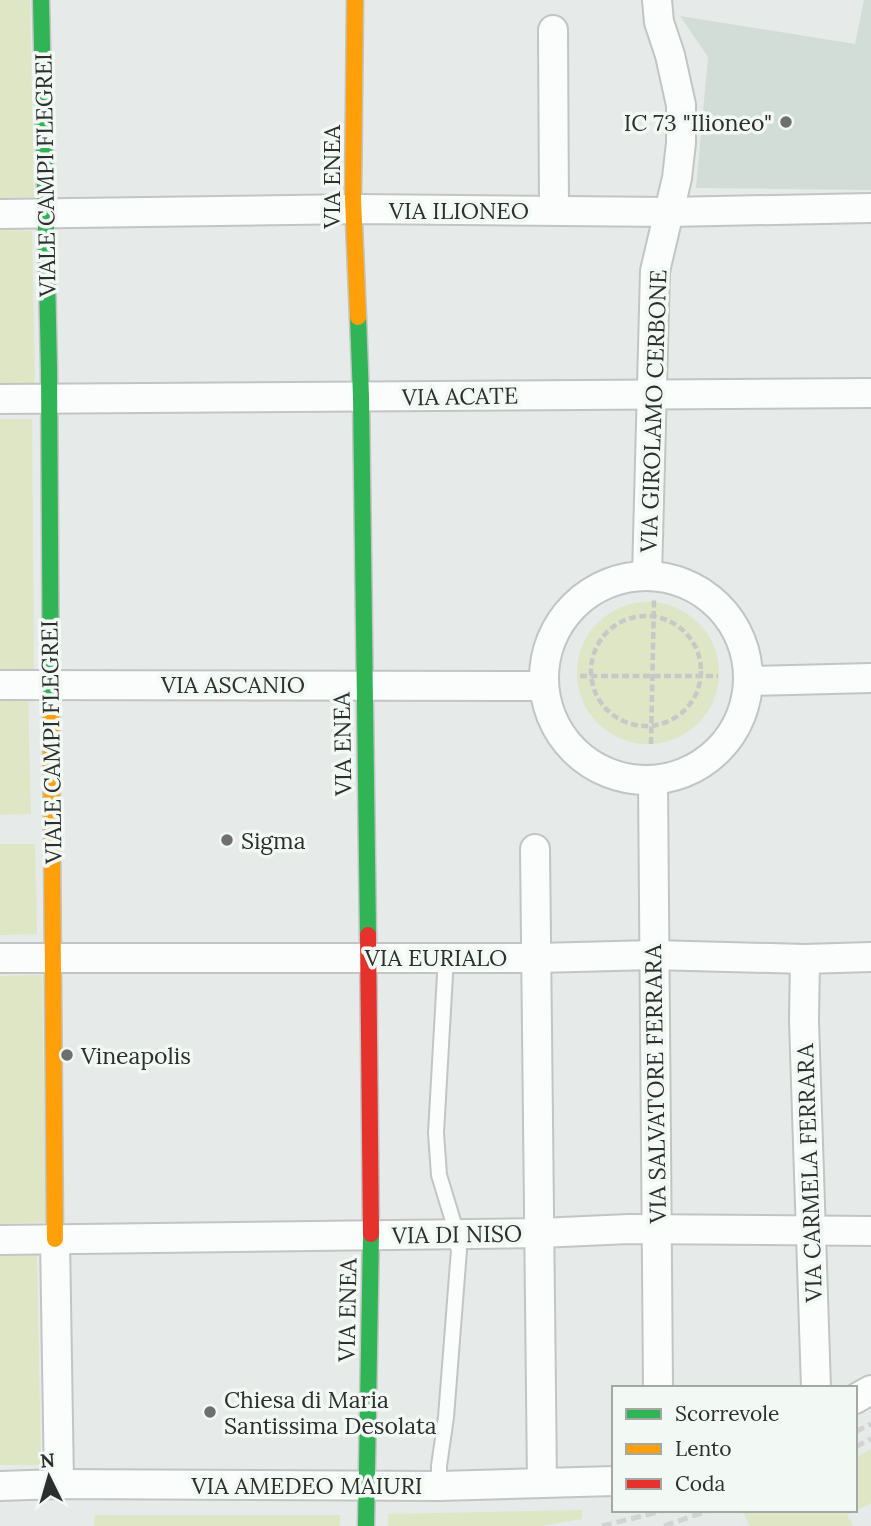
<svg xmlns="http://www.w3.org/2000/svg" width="871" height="1526" font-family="Lora,serif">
<rect width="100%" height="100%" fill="#e6eae8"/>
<polygon fill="#d3ddd7" points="864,0 871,0 871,190 696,188 708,57 680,16 855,44"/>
<g fill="#dee6c5">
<polygon points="0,0 30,0 34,197 0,198"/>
<polygon points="0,230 32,231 35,387 0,388"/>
<polygon points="0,419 32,419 34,670 0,670"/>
<circle cx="648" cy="673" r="71"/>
<polygon points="28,698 31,814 0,815 0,699"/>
<polygon points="0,844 35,844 37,934 0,935"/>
<polygon points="42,975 46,1222 0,1224 0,976"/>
<polygon points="0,1248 37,1248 41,1465 0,1465"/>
<polygon points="871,1449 871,1503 847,1515 853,1526 750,1526 742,1510 855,1510 855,1458"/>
<polygon points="582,1510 582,1519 542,1526 388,1526 388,1514"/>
<polygon points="95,1515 340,1515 340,1526 94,1526"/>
</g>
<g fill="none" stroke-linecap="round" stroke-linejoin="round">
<g stroke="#c2c5c3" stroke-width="18">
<polyline id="lane" points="439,1486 439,1466 446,1417 459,1250 453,1233 453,1221 439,1175 436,1133 446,957"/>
</g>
<g stroke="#c2c5c3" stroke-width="32">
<g id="street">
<polyline points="553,30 554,210"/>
<polyline points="0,214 361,209 669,212 871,208"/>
<polyline points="0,399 871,393"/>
<polyline points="647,576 655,271 677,178 681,143 681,105 670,55 659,22 657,0"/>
<circle cx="646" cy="678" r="102"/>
<polyline points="748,681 871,678"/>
<polyline points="0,685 544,686"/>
<polyline points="653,780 658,1388"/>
<polyline points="535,849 542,1483"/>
<polyline points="0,958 538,958 653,955 805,959 871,957"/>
<polyline points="805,959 804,1021 816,1388"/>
<polyline points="55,1239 59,1484"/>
<polyline points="0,1240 540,1233 629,1229 871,1231"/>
<polyline points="855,1399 871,1390"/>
<polyline points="0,1486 59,1484 439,1486 614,1481"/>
</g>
</g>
<g stroke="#c2c5c3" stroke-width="19">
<g id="fast">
<polyline points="41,0 49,368 51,709"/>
<polyline points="358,317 361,397 368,935"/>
<polyline points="366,1526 371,1234"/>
</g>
</g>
<g stroke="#c2c5c3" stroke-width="19">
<g id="slow">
<polyline points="355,1 353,199 358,317"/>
<polyline points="51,709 55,1239"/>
</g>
</g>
<g stroke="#c2c5c3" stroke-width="19">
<polyline id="jam" points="368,935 371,1234"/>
</g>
<g stroke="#c7c8c8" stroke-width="4.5" stroke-dasharray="7 3.5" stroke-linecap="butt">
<circle cx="646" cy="671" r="55"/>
<polyline points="580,676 718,676"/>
<polyline points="651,744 654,600"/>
</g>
<use href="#lane" stroke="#fbfcfc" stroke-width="14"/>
<use href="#street" stroke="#fbfcfc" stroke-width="28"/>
<use href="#fast" stroke="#30b455" stroke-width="16"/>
<use href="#slow" stroke="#ff9f0a" stroke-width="16"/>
<use href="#jam" stroke="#e5322d" stroke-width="16"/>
<g stroke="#d2d3d3" stroke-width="5" stroke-dasharray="10 5" stroke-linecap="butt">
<polyline points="855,1432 871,1424"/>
<polyline points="855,1447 871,1439"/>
<polyline points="602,1526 666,1510"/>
<polyline points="664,1526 710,1510"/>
</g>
</g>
<g fill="#6e706f" stroke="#f2f8f4" stroke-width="2.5">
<circle cx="786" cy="122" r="7"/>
<circle cx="227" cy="840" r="7"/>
<circle cx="67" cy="1055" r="7"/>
<circle cx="210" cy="1412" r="7"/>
</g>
<g text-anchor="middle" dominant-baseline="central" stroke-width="7" stroke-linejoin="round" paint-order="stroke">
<g font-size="23" fill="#2d2f2e" stroke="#f2f8f4" text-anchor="start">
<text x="772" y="122" text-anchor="end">IC 73 "Ilioneo"</text>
<text x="241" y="840">Sigma</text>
<text x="81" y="1055">Vineapolis</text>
<text x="224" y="1399">Chiesa di Maria<tspan x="224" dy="26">Santissima Desolata</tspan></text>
</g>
<g font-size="23" fill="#2d2f2e" stroke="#f2f8f4">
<text transform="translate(45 175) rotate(-91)">VIALE CAMPI FLEGREI</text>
<text transform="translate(331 177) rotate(-90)">VIA ENEA</text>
<text x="459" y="210">VIA ILIONEO</text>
<text transform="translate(460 396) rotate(-1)">VIA ACATE</text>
<text transform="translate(653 411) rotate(-88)">VIA GIROLAMO CERBONE</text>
<text x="233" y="684">VIA ASCANIO</text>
<text transform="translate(51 742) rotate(-91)">VIALE CAMPI FLEGREI</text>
<text transform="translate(342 744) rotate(-91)">VIA ENEA</text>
<text x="436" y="957">VIA EURIALO</text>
<text transform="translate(655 1084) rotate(-91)">VIA SALVATORE FERRARA</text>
<text transform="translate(809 1173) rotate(-92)">VIA CARMELA FERRARA</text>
<text transform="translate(457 1234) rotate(-1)">VIA DI NISO</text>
<text transform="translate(347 1310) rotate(-89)">VIA ENEA</text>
<text x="307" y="1485">VIA AMEDEO MAIURI</text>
</g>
</g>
<rect x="612" y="1386" width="245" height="126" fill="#f2f8f4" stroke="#a3a8a5" stroke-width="2"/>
<rect x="626" y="1409" width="35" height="10" fill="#30b455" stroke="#a3a8a5" stroke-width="2"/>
<text x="675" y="1421" font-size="21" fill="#2d2f2e">Scorrevole</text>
<rect x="626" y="1444" width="35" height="10" fill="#ff9f0a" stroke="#a3a8a5" stroke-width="2"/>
<text x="675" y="1456" font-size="21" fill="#2d2f2e">Lento</text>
<rect x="626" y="1479" width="35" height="10" fill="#e5322d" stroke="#a3a8a5" stroke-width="2"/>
<text x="675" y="1491" font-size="21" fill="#2d2f2e">Coda</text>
<g transform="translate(49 1477) rotate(355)" stroke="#f2f8f4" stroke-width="5" paint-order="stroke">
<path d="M0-5L12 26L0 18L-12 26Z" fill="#2d2f2e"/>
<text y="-10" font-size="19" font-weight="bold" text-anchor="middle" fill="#2d2f2e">N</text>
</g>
</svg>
